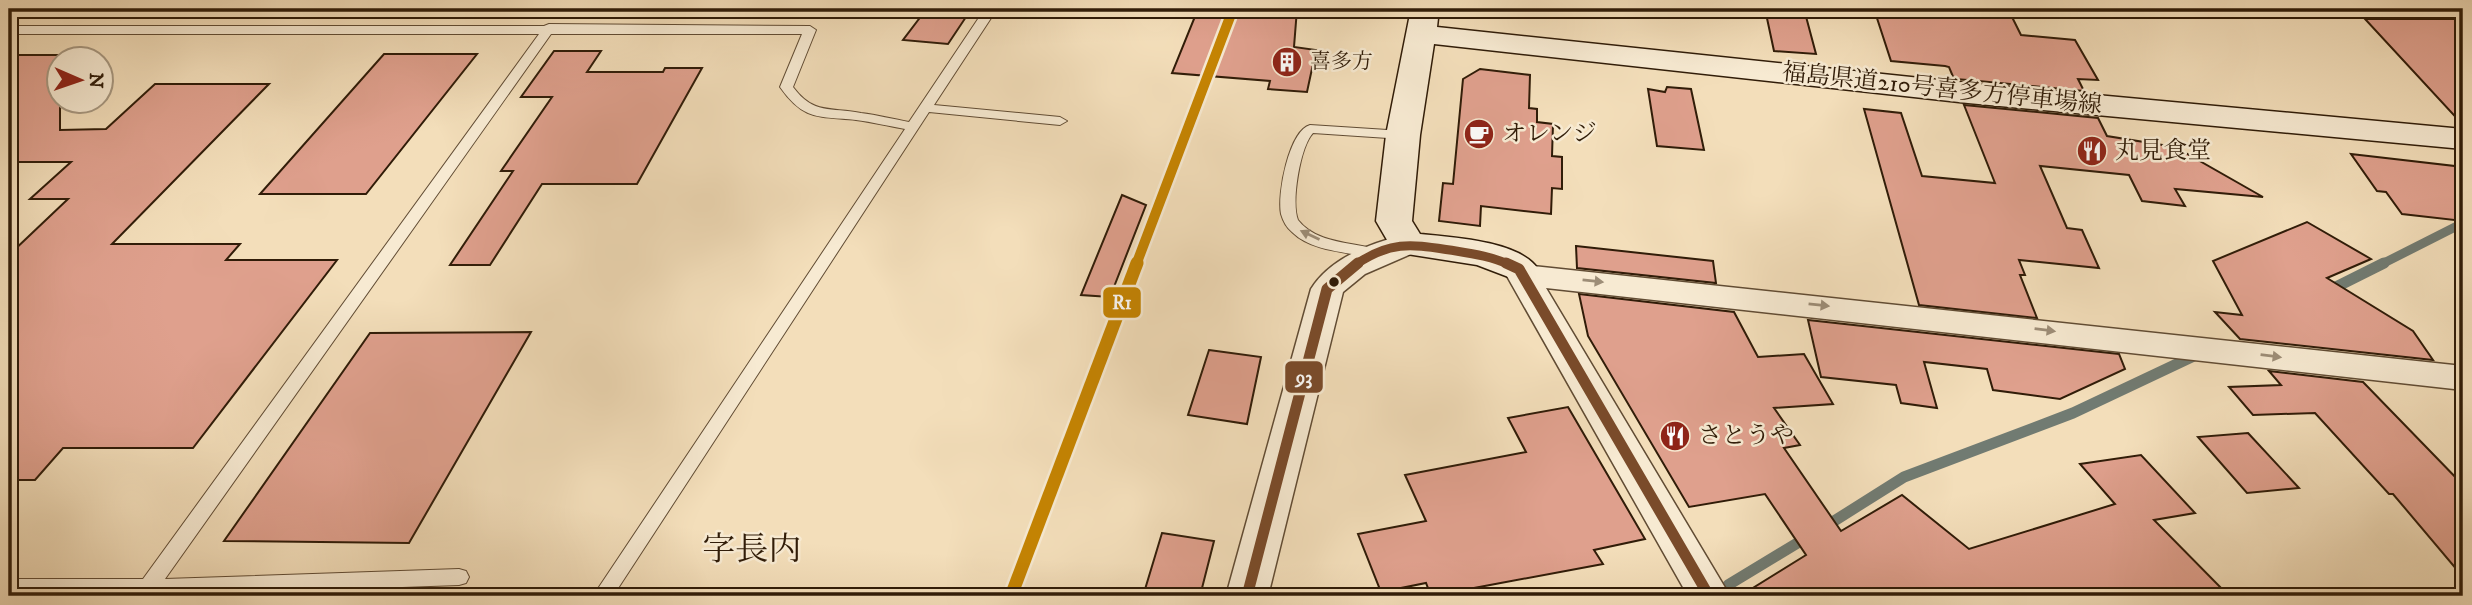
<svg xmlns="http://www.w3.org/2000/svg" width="2472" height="605" font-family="'IM FELL DW Pica','Noto Serif JP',serif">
<rect width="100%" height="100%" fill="#f3deba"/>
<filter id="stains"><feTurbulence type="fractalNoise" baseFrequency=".00286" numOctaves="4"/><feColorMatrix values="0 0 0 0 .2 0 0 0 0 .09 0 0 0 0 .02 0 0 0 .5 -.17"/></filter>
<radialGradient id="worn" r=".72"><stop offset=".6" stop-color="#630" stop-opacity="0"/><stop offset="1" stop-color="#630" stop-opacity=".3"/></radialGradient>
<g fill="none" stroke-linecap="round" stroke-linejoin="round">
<polyline stroke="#717b72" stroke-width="9" points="2380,265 2463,223"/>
<g stroke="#717b72" stroke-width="11">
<polyline points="2328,291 2384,263"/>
<polyline points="1823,528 1904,477 2073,413 2198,354"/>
<polyline points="1728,585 1809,536"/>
</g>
</g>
<g fill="#dfa08d" stroke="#301c08" stroke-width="2">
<polygon points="1198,9 1297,9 1294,47 1316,50 1307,92 1268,89 1270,81 1172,73"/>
<polygon points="1765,9 1804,9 1816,54 1774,51"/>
<polygon points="1874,9 2008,9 2021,35 2075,40 2098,80 2078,79 2084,91 1968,80 1954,79 1949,67 1945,66 1891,61"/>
<polygon points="925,11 968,14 948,44 903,40"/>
<polygon points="2365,19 2463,19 2463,125"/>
<polygon points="554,51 601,51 587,72 663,72 665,68 702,68 637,184 542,184 490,265 450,265 513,171 501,171 552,97 521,97"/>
<polygon points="384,54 477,54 366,194 260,194"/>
<polygon points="9,55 60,55 60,130 106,129 155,84 269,84 112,244 240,244 226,260 337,260 193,448 63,448 35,480 9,480 9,255 68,199 30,199 71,162 9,162"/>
<polygon points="1480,69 1530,75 1529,108 1537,109 1537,122 1553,124 1552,156 1562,157 1562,189 1552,188 1551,214 1481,206 1480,226 1439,221 1443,183 1453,184 1463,79"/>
<polygon points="1667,87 1691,89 1704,150 1657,146 1648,89 1665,92"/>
<polygon points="1964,105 2098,118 2107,136 2175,147 2263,197 2175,189 2185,206 2142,201 2129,175 2040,166 2067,228 2082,230 2099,268 2019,260 2025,275 2020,275 2037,318 1919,305 1864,109 1901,113 1922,176 1995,183"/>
<polygon points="2351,154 2463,167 2463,221 2402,214 2386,192 2377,191"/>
<polygon points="1122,195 1146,205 1110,297 1081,295"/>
<polygon points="2307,222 2371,259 2327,278 2413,331 2433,360 2240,339 2215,312 2242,315 2213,261"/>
<polygon points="1576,246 1713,261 1716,283 1577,268"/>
<polygon points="1579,294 1734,312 1758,357 1804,354 1833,404 1774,408 1800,445 1784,448 1841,531 1902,495 1969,549 2115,504 2080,464 2141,455 2195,513 2154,520 2229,596 2162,596 2159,593 2145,596 1740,596 1806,555 1765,494 1689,507 1588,336"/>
<polygon points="1808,320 2119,354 2125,369 2060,399 1993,390 1987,369 1924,362 1937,408 1901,403 1896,385 1821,377"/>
<polygon points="531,332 409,543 224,541 370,333"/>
<polygon points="1209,350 1261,357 1247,424 1188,415"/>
<polygon points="2269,371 2363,382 2463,485 2463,577 2393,494 2389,494 2315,413 2253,415 2229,387 2281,385"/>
<polygon points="1568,407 1645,539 1594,550 1603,564 1431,596 1426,583 1381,592 1358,534 1426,521 1405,475 1526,452 1508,418"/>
<polygon points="2248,433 2299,488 2247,493 2198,437"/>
<polygon points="1162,533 1214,541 1200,596 1143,596"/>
</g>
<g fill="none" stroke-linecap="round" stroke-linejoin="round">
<g stroke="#614c34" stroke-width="2">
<g id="lane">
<polygon points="17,9 30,9 9,24 9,15"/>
<path d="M978 9H992L995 12 934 105 1060 117 1067 121 1060 125 929 112 613 596H593L905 129C888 126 872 122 856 120 818 116 804 121 780 87L802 34H551L165 579 459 569 466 571 469 577 466 583 459 585 153 596 9 595V579H143L539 34H9V26H544L549 24 810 26 816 30 793 87C814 115 830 107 861 113 877 115 893 119 909 122L982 13Z"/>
<path d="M1310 125 1403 131 1410 135 1403 139 1313 133C1300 147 1291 202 1298 220 1317 244 1352 242 1380 250L1383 253 1380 256 1375 258C1349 252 1312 252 1292 232 1287 228 1283 221 1281 214 1277 194 1289 131 1310 125Z"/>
</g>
</g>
<g stroke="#614c34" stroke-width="3">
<g id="street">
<path d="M1407 234 1418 237 1423 244 1418 251 1365 274 1343 292 1268 596H1226L1311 289C1331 257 1372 243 1407 234Z"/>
<polygon points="1519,259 1530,262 1533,266 2463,366 2463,390 1546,288 1730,596 1688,596 1503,269 1508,262"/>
</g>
</g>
<g stroke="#301c08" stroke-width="3">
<path id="secondary" d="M1411 9H1439L1437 27 1968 83 2463 129V149L1968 103 1434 44 1420 135 1412 221 1420 234C1451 237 1520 241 1538 269L1532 277 1519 281 1477 265 1394 252 1376 221 1386 135Z"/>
</g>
<use href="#lane" fill="#f7ead2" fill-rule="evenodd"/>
<use href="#street" fill="#f7ead2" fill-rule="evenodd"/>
<use href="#secondary" fill="#f7ead2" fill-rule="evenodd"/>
<g stroke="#f7ead2" stroke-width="13">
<path id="bus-1-far1" d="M1355 265C1393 239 1414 245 1456 251 1475 254 1493 257 1510 265"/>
</g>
<g stroke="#f7ead2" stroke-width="17">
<g id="bus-1">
<polyline points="1506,263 1519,269 1709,596"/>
<polyline points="1247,596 1327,289 1358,263"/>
</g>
</g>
<use href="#bus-1-far1" stroke="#7a4b2a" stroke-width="9"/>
<use href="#bus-1" stroke="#7a4b2a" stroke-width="11"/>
<g stroke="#f7ead2" stroke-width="15">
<polyline id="rail-1-far1" points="1136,265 1233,9"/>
</g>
<g stroke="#f7ead2" stroke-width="18">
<polyline id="rail-1" points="1011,596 1137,263"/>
</g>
<use href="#rail-1-far1" stroke="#c58402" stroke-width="10"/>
<use href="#rail-1" stroke="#c58402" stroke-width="13"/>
</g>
<defs><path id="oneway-solid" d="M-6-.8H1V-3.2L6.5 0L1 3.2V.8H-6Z" transform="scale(1.75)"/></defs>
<g fill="#9d8d77">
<use href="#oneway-solid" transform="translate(1310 235) rotate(-155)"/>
<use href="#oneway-solid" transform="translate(1593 281) rotate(6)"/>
<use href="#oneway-solid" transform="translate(1819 305) rotate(6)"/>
<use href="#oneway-solid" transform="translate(2045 330) rotate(7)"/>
<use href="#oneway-solid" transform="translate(2271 356) rotate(7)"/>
</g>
<defs>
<g id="building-disc" transform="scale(1.575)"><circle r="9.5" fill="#8f2418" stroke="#f7ead2"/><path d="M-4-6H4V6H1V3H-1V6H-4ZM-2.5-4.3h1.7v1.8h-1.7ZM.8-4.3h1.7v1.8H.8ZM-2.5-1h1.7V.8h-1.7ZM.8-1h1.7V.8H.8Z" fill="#fff"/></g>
<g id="cafe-disc" transform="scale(1.575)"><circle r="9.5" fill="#8f2418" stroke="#f7ead2"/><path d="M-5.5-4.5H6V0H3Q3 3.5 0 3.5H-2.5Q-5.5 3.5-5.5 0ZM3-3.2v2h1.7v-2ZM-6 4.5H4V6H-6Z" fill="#fff"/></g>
<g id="restaurant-disc" transform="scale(1.575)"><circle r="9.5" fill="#8f2418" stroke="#f7ead2"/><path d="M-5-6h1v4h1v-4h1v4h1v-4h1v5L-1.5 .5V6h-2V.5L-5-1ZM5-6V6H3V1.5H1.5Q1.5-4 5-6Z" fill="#fff"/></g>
</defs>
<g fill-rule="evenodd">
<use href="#building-disc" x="1287" y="62"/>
<use href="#cafe-disc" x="1479" y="134"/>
<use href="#restaurant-disc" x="2092" y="151"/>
<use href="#restaurant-disc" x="1675" y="436"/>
</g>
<circle fill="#301c08" stroke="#f7ead2" stroke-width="2.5" cx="1334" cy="282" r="6"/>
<g text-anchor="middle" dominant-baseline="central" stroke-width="5" stroke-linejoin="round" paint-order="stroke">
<g font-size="21" fill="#301c08" stroke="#f7ead2" text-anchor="start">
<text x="1310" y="62">喜多方</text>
</g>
<g font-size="24" fill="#301c08" stroke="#f7ead2">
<text transform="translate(1942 89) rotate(6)">福島県道210号喜多方停車場線</text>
</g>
<g font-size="24" fill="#301c08" stroke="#f7ead2" text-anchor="start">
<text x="1502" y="134">オレンジ</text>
<text x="2115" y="151">丸見食堂</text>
<text x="1698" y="436">さとうや</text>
</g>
<g font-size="33" fill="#301c08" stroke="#f7ead2">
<text x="752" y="550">字長内</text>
</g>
</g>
<g stroke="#f7ead2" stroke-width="2.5">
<rect x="1102" y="286" width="40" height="33" rx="7" fill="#c58402"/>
<rect x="1284" y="360" width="40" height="34" rx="7" fill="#7a4b2a"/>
</g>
<g font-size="19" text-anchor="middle" font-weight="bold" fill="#fff">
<text x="1122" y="309">R1</text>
<text x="1304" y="384">93</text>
</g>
<rect width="2472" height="605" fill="none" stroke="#f3deba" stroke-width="35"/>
<rect x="10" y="10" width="2451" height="584" fill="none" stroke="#301c08" stroke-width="3.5"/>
<rect x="18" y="18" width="2437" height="570" fill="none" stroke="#301c08" stroke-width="2"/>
<g transform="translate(80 80) rotate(92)"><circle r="33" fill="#f7ead2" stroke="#a79881" stroke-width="2"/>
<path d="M0-5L12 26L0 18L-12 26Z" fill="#8f2418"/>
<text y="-10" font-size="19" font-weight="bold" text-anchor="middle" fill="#301c08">N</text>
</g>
<rect width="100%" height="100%" filter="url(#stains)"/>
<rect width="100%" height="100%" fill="url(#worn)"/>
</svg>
